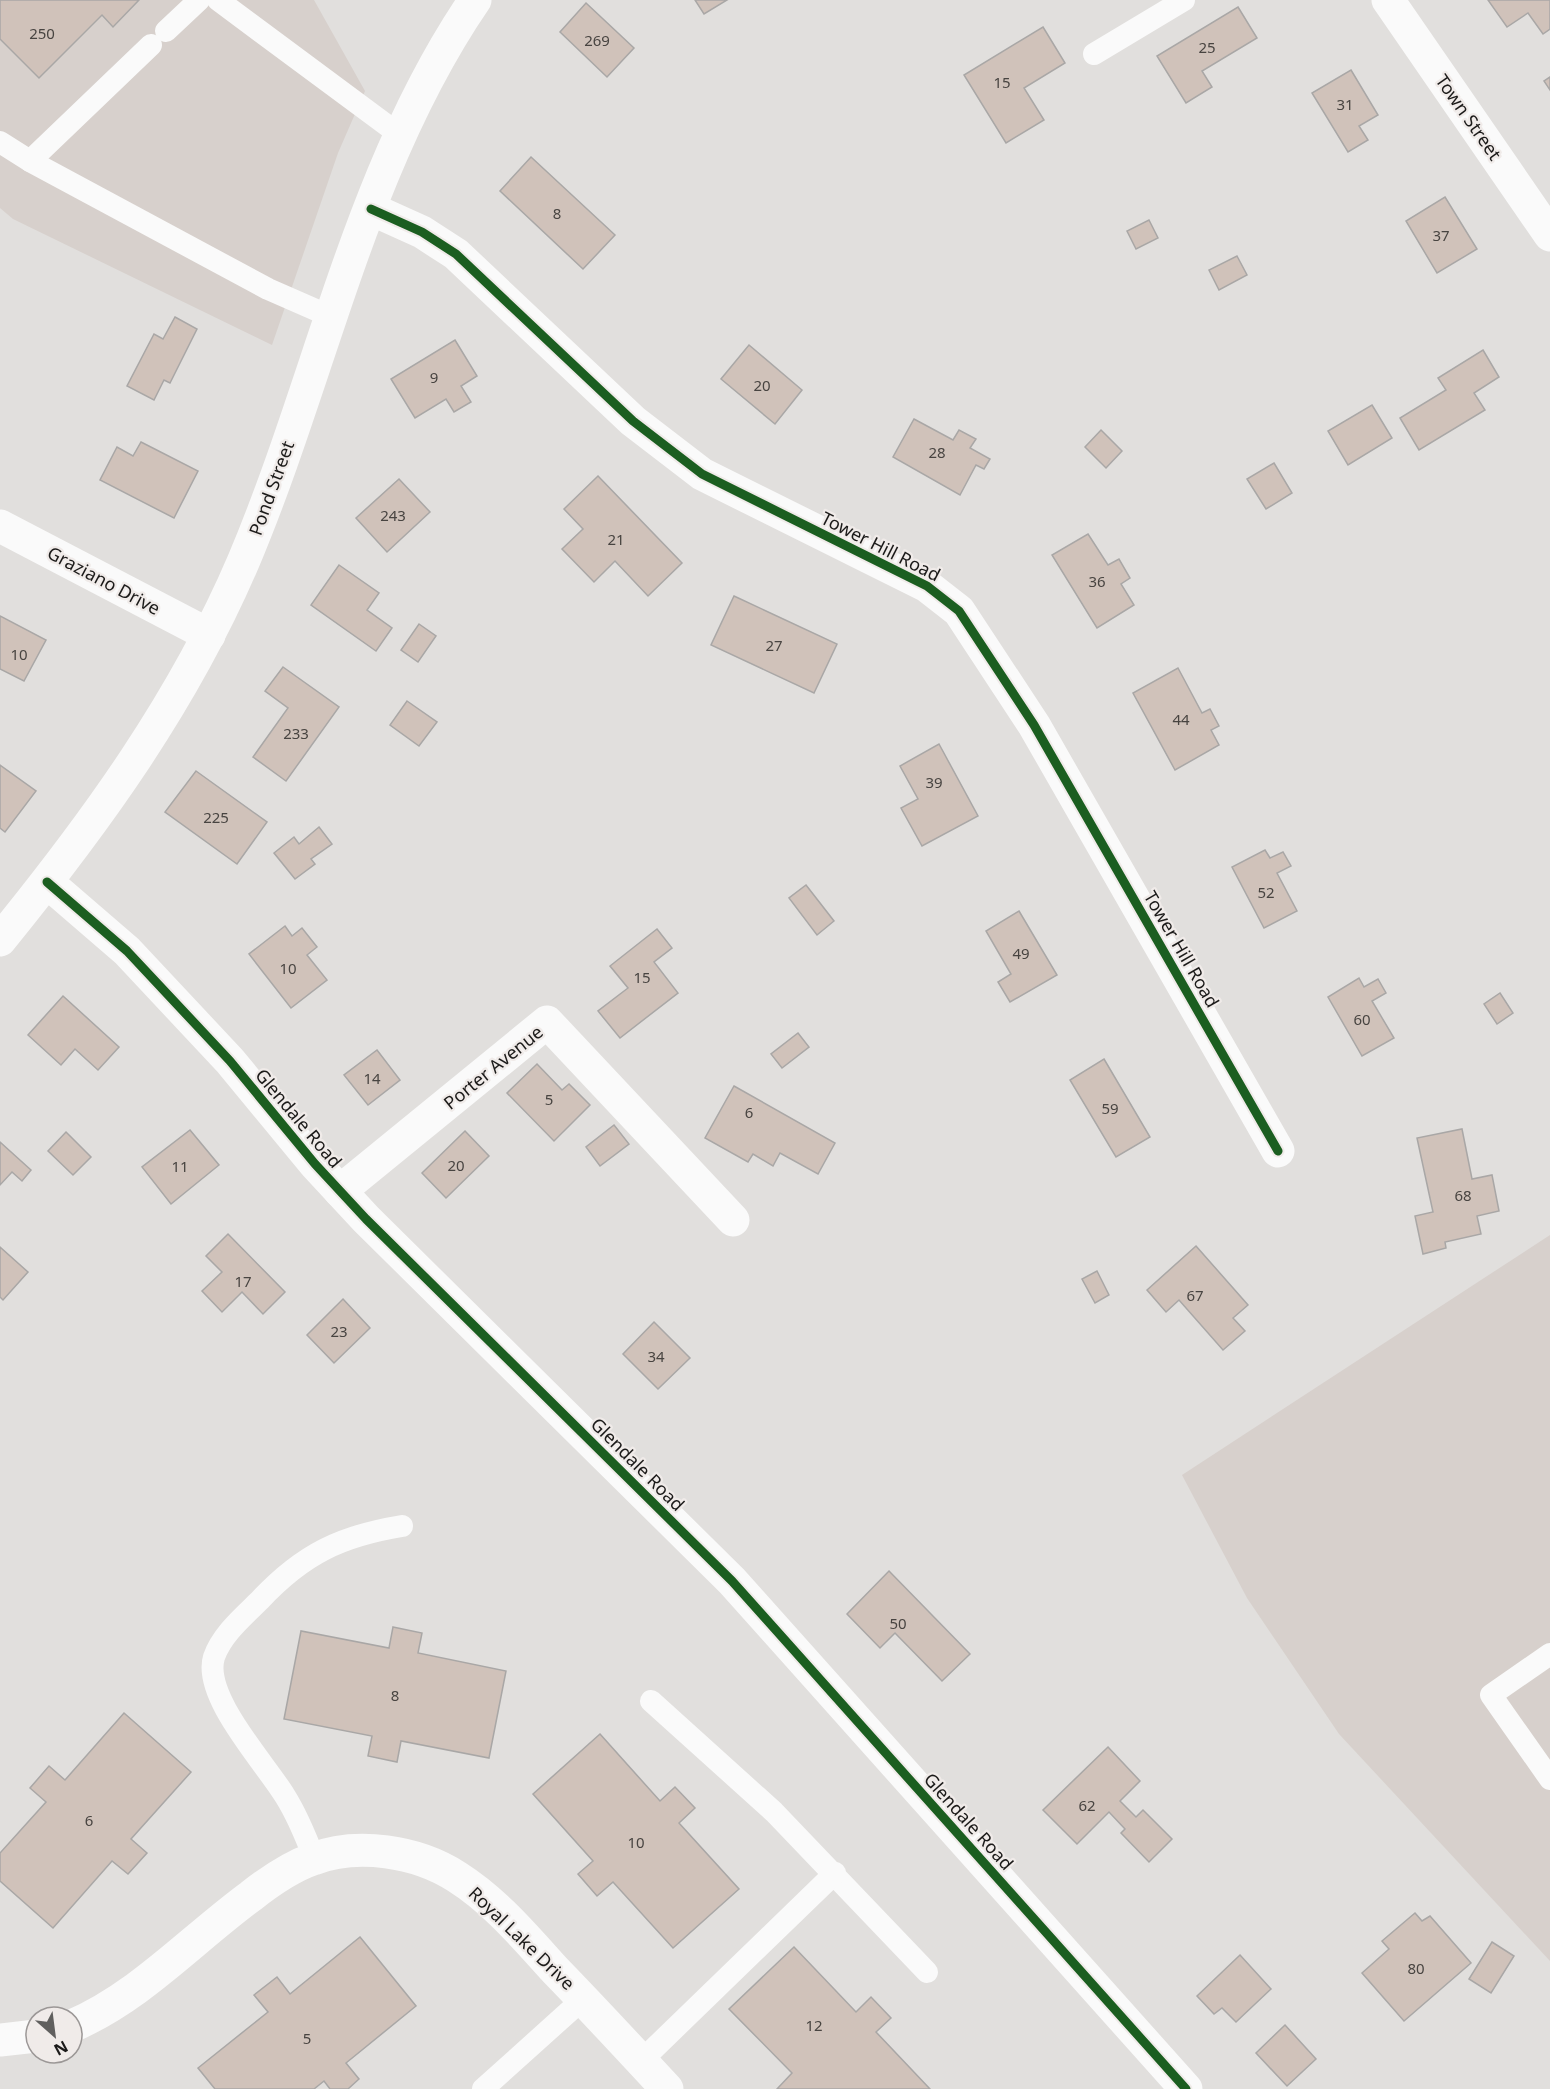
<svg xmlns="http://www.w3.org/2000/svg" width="1550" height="2089" font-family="'Noto Sans',sans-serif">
<rect width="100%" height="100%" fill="#e1dfdd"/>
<g fill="#d7d0cc">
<polygon points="0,0 314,0 365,91 338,153 272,345 13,219 0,208"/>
<polygon points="1550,1235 1550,1961 1339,1734 1247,1598 1182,1475"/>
</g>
<g fill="#d0c2ba" stroke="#a9a7a6" stroke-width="1.5">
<polygon points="0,0 139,0 113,27 102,15 39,78 0,39"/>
<polygon points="695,0 727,0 704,14"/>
<polygon points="1488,0 1550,0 1550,29 1543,34 1528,13 1507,27"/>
<polygon points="586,3 634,48 607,77 560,32"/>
<polygon points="1238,7 1257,38 1202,71 1212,87 1186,103 1157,56"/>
<polygon points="1043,27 1065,63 1024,88 1044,120 1006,143 964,75"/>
<polygon points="1351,70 1378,115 1359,126 1368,140 1348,152 1312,93"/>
<polygon points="1550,77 1550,90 1544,81"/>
<polygon points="531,157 615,235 583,269 500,191"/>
<polygon points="1445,197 1477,249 1437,273 1406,221"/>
<polygon points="1149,220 1158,238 1136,249 1127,231"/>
<polygon points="1237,256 1247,275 1219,290 1209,270"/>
<polygon points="175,317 197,329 170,383 164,380 154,400 127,386 154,334 163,339"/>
<polygon points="455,340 477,376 461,386 471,402 454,412 446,399 415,418 391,379"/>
<polygon points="749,345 802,390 775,424 721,379"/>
<polygon points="1483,350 1499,377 1474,393 1485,410 1419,450 1400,418 1446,390 1438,378"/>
<polygon points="1372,405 1392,438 1348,465 1328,431"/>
<polygon points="914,419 953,440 959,430 976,439 970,448 990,459 984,469 976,465 960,495 893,457"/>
<polygon points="1101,430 1122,451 1106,468 1085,447"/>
<polygon points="141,442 198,471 174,518 100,480 117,447 133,456"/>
<polygon points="1274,463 1292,493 1266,509 1247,479"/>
<polygon points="598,476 682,563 648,596 615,561 594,582 562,549 583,529 564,509"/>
<polygon points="399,479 430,512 387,552 356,518"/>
<polygon points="1088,534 1108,565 1119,559 1130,578 1121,584 1134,605 1097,628 1052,555"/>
<polygon points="339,565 379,593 367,610 392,628 376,651 311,605"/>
<polygon points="734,596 837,644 814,693 711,645"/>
<polygon points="0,616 46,640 24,681 0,669"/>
<polygon points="419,624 436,636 418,662 401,650"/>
<polygon points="283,667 339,707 286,781 253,757 288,708 265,691"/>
<polygon points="1178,668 1202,713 1210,709 1219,726 1211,730 1219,745 1175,770 1133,693"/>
<polygon points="407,701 437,722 419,746 390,725"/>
<polygon points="939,744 978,816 922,846 901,808 918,799 900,766"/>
<polygon points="0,765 36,791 5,832 0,828"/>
<polygon points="196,771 267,822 237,864 165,812"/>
<polygon points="319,827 332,844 311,859 315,864 295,879 274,853 294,837 299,844"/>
<polygon points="1265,850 1270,858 1283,852 1291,866 1277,873 1297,911 1264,928 1232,867"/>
<polygon points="806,885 834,921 817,935 789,898"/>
<polygon points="1019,911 1057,975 1010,1002 998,982 1011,974 986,931"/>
<polygon points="285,926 292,936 302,928 317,947 307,955 327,980 291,1008 249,954"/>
<polygon points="657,929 672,948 654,962 678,993 620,1038 598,1011 628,988 610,966"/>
<polygon points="1359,978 1364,987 1378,979 1386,993 1372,1001 1394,1038 1362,1056 1328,997"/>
<polygon points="1500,993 1513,1013 1497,1024 1484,1004"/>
<polygon points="63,996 119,1047 98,1070 75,1049 61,1065 28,1035"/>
<polygon points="798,1033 809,1047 782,1068 771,1054"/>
<polygon points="377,1050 400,1080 368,1105 344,1075"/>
<polygon points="1104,1059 1150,1137 1116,1157 1070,1080"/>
<polygon points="537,1064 562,1090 569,1084 590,1105 554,1141 507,1093"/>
<polygon points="734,1086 835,1143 818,1174 780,1153 773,1166 753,1154 748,1162 705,1138"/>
<polygon points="614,1125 629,1144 600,1166 586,1147"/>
<polygon points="1462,1129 1472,1179 1492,1175 1499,1211 1477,1216 1481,1234 1445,1242 1446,1248 1423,1254 1415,1216 1433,1212 1417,1138"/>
<polygon points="190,1130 219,1165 171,1204 142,1167"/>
<polygon points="465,1131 489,1156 446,1198 422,1173"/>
<polygon points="66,1132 91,1157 73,1175 48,1151"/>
<polygon points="0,1142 31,1170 22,1181 12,1172 0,1185"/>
<polygon points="228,1234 285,1292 263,1314 242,1292 222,1312 202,1291 222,1272 206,1256"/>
<polygon points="1196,1246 1248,1305 1233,1318 1245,1331 1223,1350 1179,1300 1166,1312 1147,1290"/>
<polygon points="0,1247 28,1272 3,1300 0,1297"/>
<polygon points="1097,1271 1109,1295 1095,1303 1082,1279"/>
<polygon points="343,1299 370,1328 334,1363 307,1335"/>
<polygon points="654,1322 690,1358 658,1389 623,1354"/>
<polygon points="889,1571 970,1654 942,1681 895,1633 880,1648 847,1614"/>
<polygon points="393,1627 422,1633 418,1653 506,1671 489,1758 401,1741 397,1762 368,1756 372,1736 284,1719 301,1631 389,1648"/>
<polygon points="124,1713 191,1772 131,1839 147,1853 128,1874 112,1861 53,1928 0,1881 0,1853 46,1802 30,1788 49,1766 65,1780"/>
<polygon points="600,1734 660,1801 675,1787 695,1808 679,1823 739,1889 673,1948 613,1882 597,1896 578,1874 593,1861 533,1794"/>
<polygon points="1108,1747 1140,1781 1120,1801 1136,1817 1143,1810 1172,1839 1149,1862 1121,1833 1125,1829 1109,1812 1077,1844 1043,1810"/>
<polygon points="1415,1913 1422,1921 1430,1916 1471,1963 1404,2021 1362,1973 1389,1949 1382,1941"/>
<polygon points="360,1937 416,2006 346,2063 359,2079 348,2089 330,2089 324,2081 314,2089 215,2089 198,2068 268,2012 254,1995 277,1977 290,1994"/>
<polygon points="1492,1942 1514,1956 1491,1993 1469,1979"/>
<polygon points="794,1947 856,2012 871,1997 891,2018 876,2032 930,2089 777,2089 792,2073 729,2009"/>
<polygon points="1240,1955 1271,1989 1236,2022 1222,2008 1214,2014 1197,1996"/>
<polygon points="1285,2025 1316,2059 1287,2086 1256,2053"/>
</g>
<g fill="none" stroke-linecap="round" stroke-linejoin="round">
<g stroke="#fafafa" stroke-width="22">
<polyline points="218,0 400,135"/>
<polyline points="166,31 199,0"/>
<polyline points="1094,54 1184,0"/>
<polyline points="0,142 30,161 268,289 332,317"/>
<polyline points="30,161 151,45"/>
<polyline points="1550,1654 1491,1695 1550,1779"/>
<polyline points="651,1701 774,1812 927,1972"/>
<path d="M314 1858C306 1837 297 1815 285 1796 265 1763 202 1696 214 1657 222 1634 244 1616 260 1600 303 1554 341 1536 402 1526"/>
<polyline points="641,2061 835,1873"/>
<polyline points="483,2089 583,1999"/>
</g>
<g stroke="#fafafa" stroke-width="33">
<polyline points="371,209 422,232 456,254 633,421 702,474 927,586 959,611 1034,725 1278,1151"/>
<polyline points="0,526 209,635"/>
<polyline points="47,882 127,951 230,1061 315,1164 366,1219 732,1581 1186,2089"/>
<polyline points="340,1191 547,1022 733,1220"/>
<path d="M72 2026C141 1996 191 1940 251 1896 270 1881 290 1867 313 1859 357 1842 417 1851 457 1877 495 1901 525 1937 555 1970 593 2009 630 2049 667 2089"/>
<polyline points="0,2040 36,2036"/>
</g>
<g stroke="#fafafa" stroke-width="33">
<polyline points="1388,0 1550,235"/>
<path d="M0 940C96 822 184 701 244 560 322 375 360 168 475 0"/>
</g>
<g stroke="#f0ebe9" stroke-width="13">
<g id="cycleway">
<polyline points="371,209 422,232 456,254 633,421 702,474 927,586 959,611 1034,725 1278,1151"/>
<polyline points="47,882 127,951 230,1061 315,1164 366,1219 732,1581 1186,2089"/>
</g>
</g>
<use href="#cycleway" stroke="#1b5e20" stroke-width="9"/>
</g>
<g text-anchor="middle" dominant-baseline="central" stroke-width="4.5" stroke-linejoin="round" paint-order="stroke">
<g font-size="15" fill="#484441">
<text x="42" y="33">250</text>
<text x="597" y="40">269</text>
<text x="1207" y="47">25</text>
<text x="1002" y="82">15</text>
<text x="1345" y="104">31</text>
<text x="557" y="213">8</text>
<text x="1441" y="235">37</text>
<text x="434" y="377">9</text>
<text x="762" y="385">20</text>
<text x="937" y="452">28</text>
<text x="393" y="515">243</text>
<text x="616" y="539">21</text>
<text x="1097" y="581">36</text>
<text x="774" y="645">27</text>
<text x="19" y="654">10</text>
<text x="1181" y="719">44</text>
<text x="296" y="733">233</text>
<text x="934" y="782">39</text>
<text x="216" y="817">225</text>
<text x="1266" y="892">52</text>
<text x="1021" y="953">49</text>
<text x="288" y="968">10</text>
<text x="642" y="977">15</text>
<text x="1362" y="1019">60</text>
<text x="372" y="1078">14</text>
<text x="549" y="1099">5</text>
<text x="1110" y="1108">59</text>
<text x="749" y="1112">6</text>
<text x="456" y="1165">20</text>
<text x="180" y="1166">11</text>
<text x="1463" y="1195">68</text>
<text x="243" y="1281">17</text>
<text x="1195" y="1295">67</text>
<text x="339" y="1331">23</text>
<text x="656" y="1356">34</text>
<text x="898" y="1623">50</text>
<text x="395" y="1695">8</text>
<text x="1087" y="1805">62</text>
<text x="89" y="1820">6</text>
<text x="636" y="1842">10</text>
<text x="1416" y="1968">80</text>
<text x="814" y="2025">12</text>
<text x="307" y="2038">5</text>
</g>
<g font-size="18" fill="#1b1a19" stroke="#f0ebe9">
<text transform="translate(1469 117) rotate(55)">Town Street</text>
<text transform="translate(271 488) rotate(-70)">Pond Street</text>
<text transform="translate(881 546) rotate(27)">Tower Hill Road</text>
<text transform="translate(104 580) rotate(28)">Graziano Drive</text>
<text transform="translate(1182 949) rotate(60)">Tower Hill Road</text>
<text transform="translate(493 1067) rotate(-39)">Porter Avenue</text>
<text transform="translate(299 1118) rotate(50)">Glendale Road</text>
<text transform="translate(638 1464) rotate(45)">Glendale Road</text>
<text transform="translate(969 1821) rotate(48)">Glendale Road</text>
<text transform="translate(522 1938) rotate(44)">Royal Lake Drive</text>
</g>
</g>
<g transform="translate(54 2035) rotate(152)"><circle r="28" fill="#f0ebe9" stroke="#9b9796" stroke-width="1.5"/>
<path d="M0-4.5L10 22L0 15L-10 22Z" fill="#605f5e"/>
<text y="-9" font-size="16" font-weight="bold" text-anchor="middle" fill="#1b1a19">N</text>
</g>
</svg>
